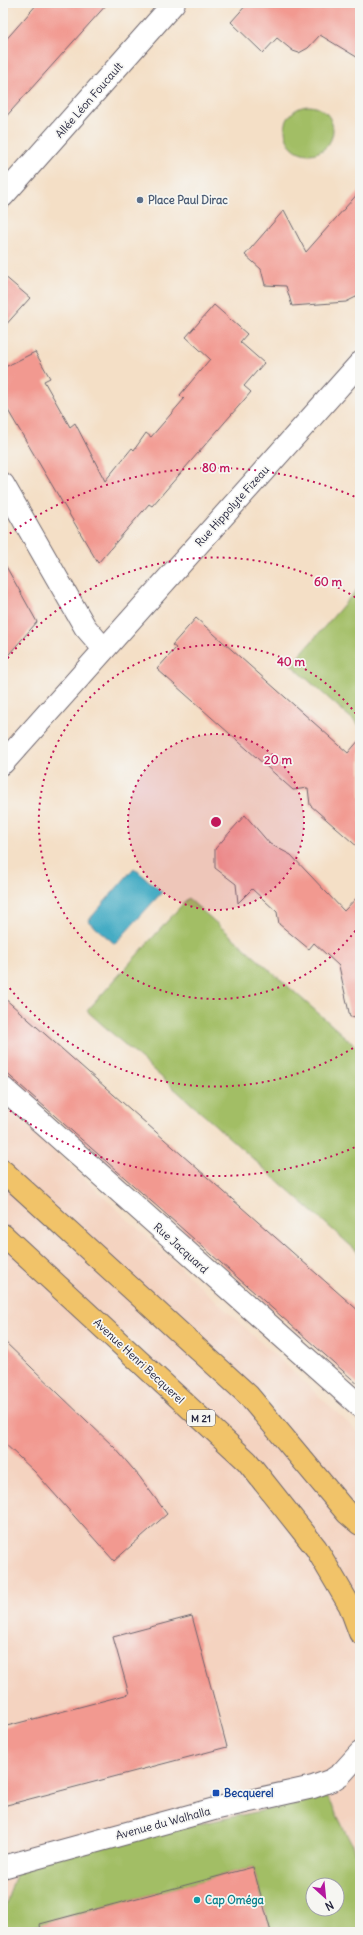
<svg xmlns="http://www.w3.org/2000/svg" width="363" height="1935" font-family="Delius,sans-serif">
<rect width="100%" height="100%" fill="#f6f6f2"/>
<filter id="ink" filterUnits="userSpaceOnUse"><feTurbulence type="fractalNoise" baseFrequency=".025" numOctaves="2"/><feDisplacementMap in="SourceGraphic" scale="8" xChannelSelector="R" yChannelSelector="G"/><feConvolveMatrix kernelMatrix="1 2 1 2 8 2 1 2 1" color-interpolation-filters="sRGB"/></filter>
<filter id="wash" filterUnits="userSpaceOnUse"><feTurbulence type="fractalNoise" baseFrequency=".012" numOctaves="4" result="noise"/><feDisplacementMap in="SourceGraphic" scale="16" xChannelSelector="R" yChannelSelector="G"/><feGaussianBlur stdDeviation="0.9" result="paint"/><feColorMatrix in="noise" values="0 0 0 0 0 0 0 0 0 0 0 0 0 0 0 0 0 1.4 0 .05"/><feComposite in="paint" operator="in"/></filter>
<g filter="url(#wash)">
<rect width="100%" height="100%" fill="#f4dfc6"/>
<path fill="#f4d3c0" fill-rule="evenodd" d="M3 1104 360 1434V1932H3ZM313 1885H337V1909H313Z"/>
<g fill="#a2be65" stroke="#627050" fill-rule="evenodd">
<circle cx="309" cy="130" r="24"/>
<polygon points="360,586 360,726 291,665"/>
<polygon points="188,898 360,1050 360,1254 87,1011"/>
<path d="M328 1797 360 1861V1932H271L253 1867 11 1932H7C0 1910 13 1882 22 1861ZM313 1885H337V1909H313Z"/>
</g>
<polygon fill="#45acc4" stroke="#346780" points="134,868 162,892 115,944 88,921"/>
<g id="blocks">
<g fill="#f29990">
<polygon points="38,3 108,3 3,120 3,43"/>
<polygon points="248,3 360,3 360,59 320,35 308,48 299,53 293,51 277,38 263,53 231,22"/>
<polygon points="360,191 360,295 346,302 292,306 286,286 265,285 261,269 245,255 284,210 306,252"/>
<polygon points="3,275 30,298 3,328"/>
<polygon points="214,305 247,334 240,342 264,363 244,386 251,392 152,506 149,504 98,563 3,402 3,368 35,352 50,378 44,381 70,427 75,423 105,481 132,448 134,450 146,433 151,437 184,399 180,395 210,359 186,337"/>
<polygon points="3,561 37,622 3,661"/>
<polygon points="196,618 348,753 360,739 360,849 310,805 308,788 293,790 157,669 176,648 172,645"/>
<polygon points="245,815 270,844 291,855 344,911 360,894 360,1016 350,1017 339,966 314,943 309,949 279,924 277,912 252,889 238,903 236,884 215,868 215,849"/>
<polygon points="3,997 360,1312 360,1386 3,1070"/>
<polygon points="3,1340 115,1448 139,1476 167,1514 114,1561 35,1472 3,1442"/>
<polygon points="192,1616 227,1747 3,1806 3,1727 129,1694 113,1637"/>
<polygon points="253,1867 271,1932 41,1932 40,1924"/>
</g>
</g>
</g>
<g filter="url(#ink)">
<use href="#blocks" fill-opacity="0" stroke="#6c646c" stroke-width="1"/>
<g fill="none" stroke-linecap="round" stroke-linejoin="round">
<g stroke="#6c646c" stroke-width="24">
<g id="minor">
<polyline points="3,196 174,3"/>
<polyline points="3,484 85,627 104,649"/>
<polyline points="3,763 360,363"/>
<polyline points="3,1088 360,1406"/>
<polyline points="3,1867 218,1808 313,1787 332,1780 341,1774 360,1753"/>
</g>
</g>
<g stroke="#6c646c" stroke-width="24">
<g id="primary">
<polyline points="3,1171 248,1395 347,1513 360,1524"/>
<polyline points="3,1235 247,1461 316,1548 350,1606 360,1633"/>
</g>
</g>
<use href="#minor" stroke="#fff" stroke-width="22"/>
<use href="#primary" stroke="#f1c369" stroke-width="22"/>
</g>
</g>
<circle cx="216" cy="822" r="88" fill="#c2185b" fill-opacity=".12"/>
<g fill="none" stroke="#c2185b" stroke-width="2" stroke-dasharray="2 4">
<circle cx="216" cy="822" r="88"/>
<path d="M359 926A177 177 0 1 1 359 718"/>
<path d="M358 1045A265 265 0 0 1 4 981M4 663A265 265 0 0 1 358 599"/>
<path d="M360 1145A354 354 0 0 1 5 1107M5 537A354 354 0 0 1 360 499"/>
</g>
<circle fill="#5c6f8a" stroke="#f6f6f2" stroke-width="1.5" cx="140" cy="200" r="4"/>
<rect fill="#1a4fb4" stroke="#f6f6f2" stroke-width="1.5" x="212" y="1789" width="8" height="8" rx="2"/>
<circle fill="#0f9aa8" stroke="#f6f6f2" stroke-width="1.5" cx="197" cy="1900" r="4"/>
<g text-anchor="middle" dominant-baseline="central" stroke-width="3.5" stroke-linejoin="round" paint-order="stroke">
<rect fill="#f6f6f2" stroke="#626272" stroke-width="1" x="187" y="1410" width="28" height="16" rx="3"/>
<g font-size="10" font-weight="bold" fill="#22223b">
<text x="201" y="1418">M 21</text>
</g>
<g font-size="11" fill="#22223b" stroke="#f6f6f2">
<text transform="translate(89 100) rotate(-49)">Allée Léon Foucault</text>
<text transform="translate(232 506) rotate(-48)">Rue Hippolyte Fizeau</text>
<text transform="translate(181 1248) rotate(42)">Rue Jacquard</text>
<text transform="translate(139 1361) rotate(43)">Avenue Henri Becquerel</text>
<text transform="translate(163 1823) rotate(-15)">Avenue du Walhalla</text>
</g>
<g font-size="11" font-weight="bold" fill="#4e5e75" stroke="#f6f6f2" text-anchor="start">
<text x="148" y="200">Place Paul Dirac</text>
</g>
<g font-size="11" font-weight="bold" fill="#164399" stroke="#f6f6f2" text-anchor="start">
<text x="224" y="1793">Becquerel</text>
</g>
<g font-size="11" font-weight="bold" fill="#0d838f" stroke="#f6f6f2" text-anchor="start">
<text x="205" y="1900">Cap Oméga</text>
</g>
</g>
<circle cx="216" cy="822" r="6" fill="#c2185b" stroke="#f6f6f2" stroke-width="2"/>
<g font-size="12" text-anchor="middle" font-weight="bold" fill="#c2185b" stroke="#f6f6f2" stroke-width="3.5" stroke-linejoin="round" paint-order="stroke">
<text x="216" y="472">80 m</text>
<text x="328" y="586">60 m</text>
<text x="291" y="666">40 m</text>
<text x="278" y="764">20 m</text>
</g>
<rect width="363" height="1935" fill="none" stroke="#f6f6f2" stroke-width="16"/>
<g transform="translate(325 1897) rotate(153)"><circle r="19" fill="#f6f6f2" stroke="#a1a1a9"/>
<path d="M0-3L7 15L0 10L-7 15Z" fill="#b5179e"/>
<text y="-6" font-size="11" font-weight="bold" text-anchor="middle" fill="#22223b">N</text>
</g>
</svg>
